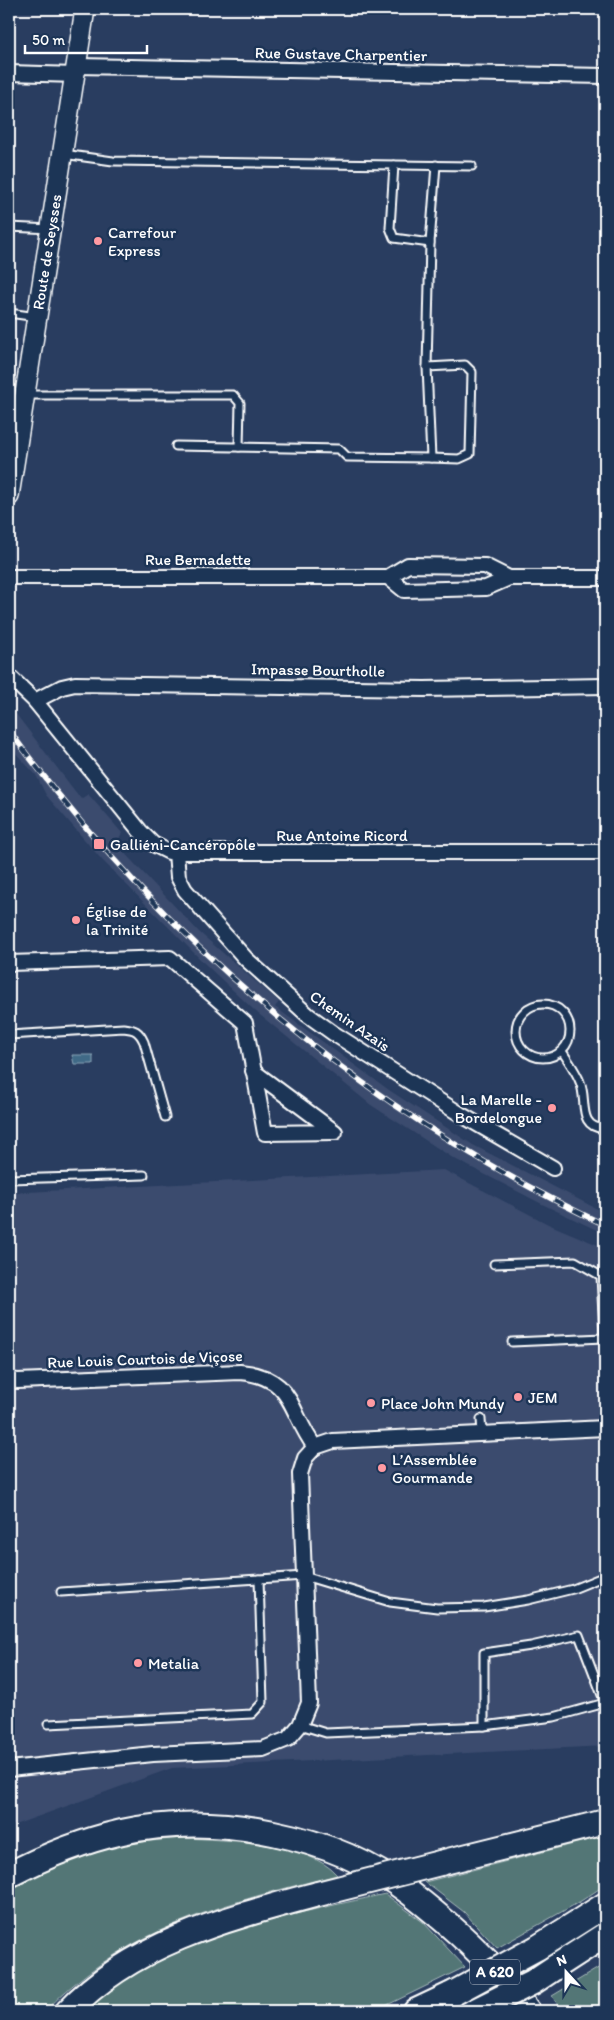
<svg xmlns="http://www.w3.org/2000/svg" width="614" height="2020" font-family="Itim,sans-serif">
<rect width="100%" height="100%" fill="#293d60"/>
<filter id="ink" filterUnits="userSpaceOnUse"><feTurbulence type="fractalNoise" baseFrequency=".02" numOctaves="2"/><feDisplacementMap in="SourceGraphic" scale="10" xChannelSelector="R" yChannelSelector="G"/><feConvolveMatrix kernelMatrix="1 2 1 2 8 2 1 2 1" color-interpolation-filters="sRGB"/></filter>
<g filter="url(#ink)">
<g fill="#3b4b6e">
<polygon points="9,705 81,799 88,794 122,833 116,844 199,932 279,1002 275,1007 389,1090 473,1145 605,1213 605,1234 542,1204 453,1158 371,1105 255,1011 204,963 102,860 46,795 36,775 9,746"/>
<polygon points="444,1170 548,1224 605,1248 605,1746 172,1768 9,1827 9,1193"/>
</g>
<g fill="#527676" stroke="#a8baba">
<polygon points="605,1836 605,1885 581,1901 497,1948 464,1912 425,1882"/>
<path d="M184 1838C225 1840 309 1842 337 1875 250 1897 162 1918 88 1973 74 1984 58 1997 46 2011H9V1889C30 1877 51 1865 74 1857 109 1844 148 1841 184 1838Z"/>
<path d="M385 1894 423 1922 465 1967 375 2011H85C165 1936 282 1917 385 1894Z"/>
<polygon points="605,1964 605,2011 562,2011 552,1996"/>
</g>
<polygon fill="#406a87" stroke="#8ca6b7" points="72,1055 93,1055 93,1064 74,1064"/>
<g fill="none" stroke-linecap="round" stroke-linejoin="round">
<g stroke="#fff" stroke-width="11">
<g id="lane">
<polyline points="63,154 113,161 472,166"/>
<polyline points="394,165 390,228 394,238 430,243"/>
<polyline points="9,227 51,229"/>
<polyline points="9,313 37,317"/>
<polyline points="427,367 465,365 472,372 470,454 459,459 431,458"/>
<polyline points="25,395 233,395 240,403 239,447"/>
<polyline points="176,446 339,449 347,457 431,458 427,367 430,243 436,165"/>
<circle cx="543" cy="1031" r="27"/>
<path d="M9 1035 123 1028C135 1029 139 1031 144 1042L165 1117"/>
<path d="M562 1051C568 1061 576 1071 580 1082 588 1100 576 1127 605 1129"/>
<polyline points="9,1179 144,1175"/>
<polyline points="494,1264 575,1261 601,1276 605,1355"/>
<polyline points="512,1342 604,1338"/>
<polyline points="481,1419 482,1434"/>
<polyline points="61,1592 304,1576 390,1602 437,1608 484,1607 528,1600 573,1589 605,1576"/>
<polyline points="48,1724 252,1714 263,1702 259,1579"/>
<polyline points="300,1725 326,1733 484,1726 554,1717 605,1703"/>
<polyline points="484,1726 484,1653 531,1646 579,1635 605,1703"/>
</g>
</g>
<g stroke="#fff" stroke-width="18">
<g id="street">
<polyline points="77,66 605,76"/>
<polyline points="9,73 76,75"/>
<polyline points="9,577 388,577 408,565 485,566 509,578"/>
<polyline points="388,577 404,590 486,588 509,578 605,578"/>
<polyline points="9,676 35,701 140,831 153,844 169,852 605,852"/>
<polyline points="35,701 62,687 75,684 424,689 605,686"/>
<polyline points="176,853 178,877 185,890 246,959 308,1015 333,1033 460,1114 553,1168"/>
<polyline points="9,963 170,958 245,1023 265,1133 335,1132 253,1071"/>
<path d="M9 1380 18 1381 240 1372C295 1377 288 1411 315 1447"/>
<polyline points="315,1447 333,1441 605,1428"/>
<polyline points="9,1769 153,1754 263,1749 288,1739 300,1725 309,1703 300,1474 305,1458 315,1447"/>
</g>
</g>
<g stroke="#fff" stroke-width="22">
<polyline id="secondary" points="9,496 85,9"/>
</g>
<g stroke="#fff" stroke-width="28">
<g id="highway">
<polyline points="440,1863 605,1822"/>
<path d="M9 1875C45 1856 82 1841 122 1832 216 1812 334 1834 410 1893 441 1917 472 1944 497 1972 508 1984 518 1998 528 2011"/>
<polyline points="537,1948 605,1905"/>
<polyline points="554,1968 605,1935"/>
<path d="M68 2011C133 1942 229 1918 318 1894"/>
<polyline points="416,2011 452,1994"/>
</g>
</g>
<use href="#lane" stroke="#1d3557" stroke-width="7"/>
<use href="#street" stroke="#1d3557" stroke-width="14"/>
<use href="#secondary" stroke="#1d3557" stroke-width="19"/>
<use href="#highway" stroke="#1d3557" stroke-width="24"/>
<g stroke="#fff" stroke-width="5.5">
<path id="rail" d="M9 730C164 943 367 1113 605 1225"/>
</g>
<use href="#rail" stroke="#1d3557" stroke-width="4" stroke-dasharray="11" stroke-linecap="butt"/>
<g stroke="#fff" stroke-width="28" stroke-linecap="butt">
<g id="highway-bridge">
<polyline points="318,1894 440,1863"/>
<polyline points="452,1994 537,1948"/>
<polyline points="475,2011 533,1982 554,1968"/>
</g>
</g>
<use href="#highway-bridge" stroke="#1d3557" stroke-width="24"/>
</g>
</g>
<g fill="#ff9aa2" stroke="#1d3557" stroke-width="2">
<circle cx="98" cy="241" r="5"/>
<rect x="93" y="838" width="12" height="12" rx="2.5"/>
<circle cx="76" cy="920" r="5"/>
<circle cx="552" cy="1108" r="5"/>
<circle cx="518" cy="1397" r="5"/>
<circle cx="371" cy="1403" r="5"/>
<circle cx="382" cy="1468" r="5"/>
<circle cx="138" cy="1663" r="5"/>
</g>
<g text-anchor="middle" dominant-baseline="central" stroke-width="5" stroke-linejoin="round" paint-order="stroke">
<rect fill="#1d3557" stroke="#bbc2cd" stroke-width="1" x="470" y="1959.5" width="50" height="25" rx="4"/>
<g font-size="15" font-weight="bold" fill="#fff">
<text x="495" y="1972">A 620</text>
</g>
<g font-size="16" fill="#fff" stroke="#1d3557">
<text transform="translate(341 54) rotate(1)">Rue Gustave Charpentier</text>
<text transform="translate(47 252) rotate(-81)">Route de Seysses</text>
<text x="198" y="559">Rue Bernadette</text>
<text transform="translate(318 670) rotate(1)">Impasse Bourtholle</text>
<text x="342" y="835">Rue Antoine Ricord</text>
<text transform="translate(350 1021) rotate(35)">Chemin Azaïs</text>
<text transform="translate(145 1359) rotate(-2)">Rue Louis Courtois de Viçose</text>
</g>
<g font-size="16" fill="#fff" stroke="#1d3557" text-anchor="start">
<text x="108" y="232">Carrefour<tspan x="108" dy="18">Express</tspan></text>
<text x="110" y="844">Galliéni-Cancéropôle</text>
<text x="86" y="911">Église de<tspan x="86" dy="18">la Trinité</tspan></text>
<text x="542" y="1099" text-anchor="end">La Marelle -<tspan x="542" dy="18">Bordelongue</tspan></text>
<text x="528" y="1397">JEM</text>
<text x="381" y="1403">Place John Mundy</text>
<text x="392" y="1459">L’Assemblée<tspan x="392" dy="18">Gourmande</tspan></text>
<text x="148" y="1663">Metalia</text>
</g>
</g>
<rect width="614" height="2020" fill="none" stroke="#1d3557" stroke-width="30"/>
<rect x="15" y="15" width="584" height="1990" fill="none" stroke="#fff" stroke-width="2" filter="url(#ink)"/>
<g transform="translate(566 1972) rotate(339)" stroke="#1d3557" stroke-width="4" paint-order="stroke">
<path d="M0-4L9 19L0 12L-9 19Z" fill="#ffffff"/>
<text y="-8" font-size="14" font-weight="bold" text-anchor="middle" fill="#ffffff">N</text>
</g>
<path d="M25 45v8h122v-8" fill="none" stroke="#ffffff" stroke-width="2.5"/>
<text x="32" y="45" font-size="15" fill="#ffffff" stroke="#1d3557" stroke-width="4" paint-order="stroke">50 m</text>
</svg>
